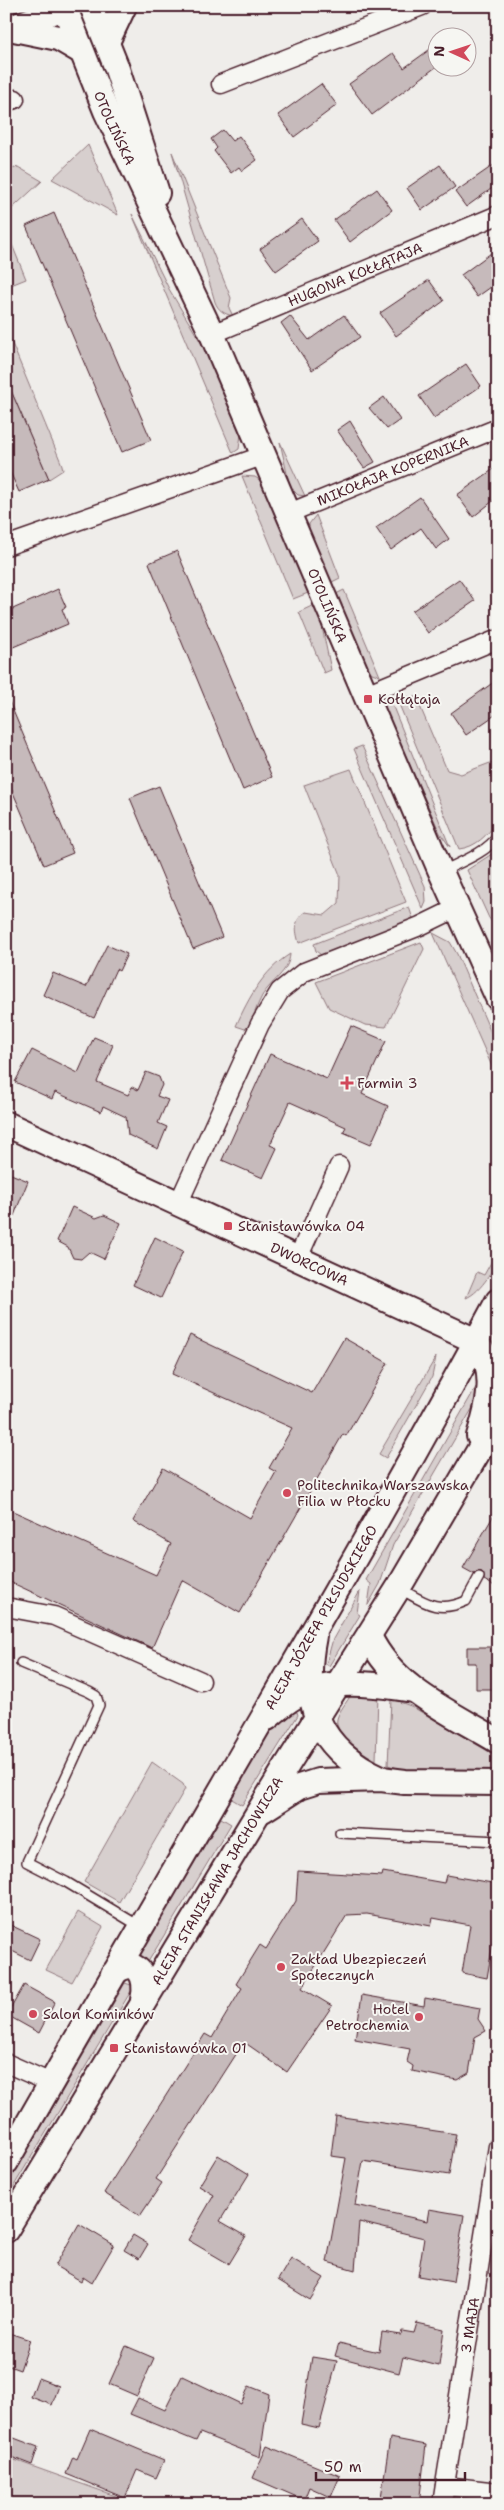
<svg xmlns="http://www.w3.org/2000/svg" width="504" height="2510" font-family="'Shantell Sans',sans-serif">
<rect width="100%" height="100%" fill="#efedea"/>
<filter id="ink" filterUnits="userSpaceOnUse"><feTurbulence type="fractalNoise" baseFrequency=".02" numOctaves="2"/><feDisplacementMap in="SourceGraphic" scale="10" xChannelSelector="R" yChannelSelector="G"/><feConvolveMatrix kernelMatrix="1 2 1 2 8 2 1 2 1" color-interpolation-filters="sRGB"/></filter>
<g filter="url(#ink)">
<g fill="#d7cfce" stroke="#90777c">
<polygon points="88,145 118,215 52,179"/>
<path d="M172 152 231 298 229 308 233 316C224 314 218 310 215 302Z"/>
<polygon points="18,167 42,181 6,214 6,171"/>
<polygon points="132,214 169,289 206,351 241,434 239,449 233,453"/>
<polygon points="6,230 26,279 6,287"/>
<polygon points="6,329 62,465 63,470 49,479 6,379"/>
<polygon points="280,442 305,496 298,495 290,487"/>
<polygon points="242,476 255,477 261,481 308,593 293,599"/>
<polygon points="316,515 340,578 330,583 309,530 309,524"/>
<polygon points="344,590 380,676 372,673 368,668 336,594"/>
<polygon points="314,605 321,622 331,670 324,673 299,612"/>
<polygon points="389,697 450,847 440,833 385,709 385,701"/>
<path d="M396 697H416L447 770 461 774 498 760V822C486 835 477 847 459 849Z"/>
<polygon points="362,746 425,886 426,902 423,909 354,749"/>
<path d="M351 769 406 902 299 943C295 929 294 920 305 912L325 915 339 903 340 875 304 785Z"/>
<polygon points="498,850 498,930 489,918 467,870"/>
<polygon points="409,907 413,919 321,955 316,951 314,944"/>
<polygon points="433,933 450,942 457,954 498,1049 498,1080"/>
<polygon points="421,942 424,949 386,1027 365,1025 329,1008 316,982"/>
<path d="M290 954C289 972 271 981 262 996 257 1005 254 1016 249 1025L245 1029 236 1026C249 997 263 971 290 954Z"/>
<path d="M498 1250C498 1266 481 1292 466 1298L477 1272 484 1275Z"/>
<polygon points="436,1357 432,1377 386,1458 379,1454"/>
<polygon points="476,1387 480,1395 475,1404 393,1545 380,1584 368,1605 371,1584 366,1580"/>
<polygon points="360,1591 357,1613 360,1615 329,1666 326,1664 333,1639"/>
<path d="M351 1695H378L376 1760C365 1754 333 1734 337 1719 339 1711 346 1703 351 1695Z"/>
<polygon points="391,1699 411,1706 498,1757 498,1771 407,1771 388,1765"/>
<polygon points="293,1712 297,1712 298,1715 242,1805 230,1798 263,1742 272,1730"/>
<polygon points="152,1762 183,1784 185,1789 119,1902 84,1882"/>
<polygon points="221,1818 231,1824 148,1962 138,1957"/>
<polygon points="78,1912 103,1927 72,1982 46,1970"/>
<polygon points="125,1983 134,1986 6,2199 6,2188"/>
<polygon points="6,2457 138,2504 6,2504"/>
</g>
<g fill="#c6babb" stroke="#4a1f2b">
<polygon points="436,45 436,67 372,115 349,84 393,53 404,68"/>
<polygon points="321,84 337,105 294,137 278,115"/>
<polygon points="223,130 232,141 239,136 257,160 242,171 239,167 231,173 214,151 217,148 211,139"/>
<polygon points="498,162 498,184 466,207 455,192"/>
<polygon points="440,165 455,187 422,210 407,188"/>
<polygon points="377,189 392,210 350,242 334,220"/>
<polygon points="54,213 151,440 122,452 26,226"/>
<polygon points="302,219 318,241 276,271 260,249"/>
<polygon points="498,248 498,282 477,297 461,275"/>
<polygon points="429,280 444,301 396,336 380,313"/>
<polygon points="344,315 360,337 312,370 281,323 290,316 309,340"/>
<polygon points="466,364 481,386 434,418 419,396"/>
<polygon points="6,379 49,479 19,492 6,463"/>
<polygon points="384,397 400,420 387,429 369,408"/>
<polygon points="350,421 375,462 364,468 337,430"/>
<polygon points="498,466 498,497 473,517 457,495"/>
<polygon points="420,497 449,539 436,549 421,528 391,550 376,528"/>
<polygon points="177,551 272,777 243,790 149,563"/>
<polygon points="459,579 475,601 428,633 412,611"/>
<polygon points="58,589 66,607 62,609 68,624 6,650 6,612"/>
<polygon points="498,679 498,713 466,735 451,713"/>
<polygon points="6,694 73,853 44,865 6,776"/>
<polygon points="159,786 222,937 193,949 130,798"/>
<polygon points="107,945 127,954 119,971 116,969 94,1018 43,995 53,973 86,987"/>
<polygon points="351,1026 386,1041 362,1094 388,1106 371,1144 343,1132 346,1127 290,1102 270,1145 277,1148 263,1178 222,1160 270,1054 327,1079"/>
<polygon points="94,1037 113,1045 97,1082 128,1095 132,1087 138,1090 146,1072 159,1077 162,1085 157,1096 168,1100 158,1123 167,1127 158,1149 128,1135 126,1117 103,1106 101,1112 55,1092 52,1099 15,1082 32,1050 78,1073"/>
<polygon points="6,1172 28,1181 7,1233 6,1232"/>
<polygon points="72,1207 96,1218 104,1215 121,1223 104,1259 89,1252 81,1259 73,1258 68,1247 57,1241"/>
<polygon points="155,1237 183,1251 161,1298 133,1285"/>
<polygon points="190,1335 312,1393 344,1338 388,1363 346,1436 343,1434 240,1613 182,1580 152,1648 6,1580 6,1508 156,1575 171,1544 133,1521 163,1468 250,1518 276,1472 269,1468 292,1428 172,1374"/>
<polygon points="498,1508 498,1588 484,1580 482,1572 478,1571 474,1574 463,1568"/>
<polygon points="467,1647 498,1647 498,1689 476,1689 476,1663 467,1663"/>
<polygon points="298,1871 382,1876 383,1872 444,1883 446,1875 498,1884 498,1913 487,1978 462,1973 470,1925 433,1918 431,1926 367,1914 347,1915 302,1988 332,2006 287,2072 244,2042 156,2179 162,2183 140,2216 104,2193 205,2034 212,2038 242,1988 236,1984 260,1945 266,1949 296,1901"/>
<polygon points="6,1923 40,1939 30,1960 6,1948"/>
<polygon points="24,1985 55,2002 39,2033 7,2015"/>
<polygon points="362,1995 424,2006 425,1998 480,2008 478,2019 486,2031 475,2037 469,2073 457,2080 412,2071 413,2066 407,2062 410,2049 355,2039"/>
<polygon points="336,2116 456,2134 449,2175 363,2161 355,2205 427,2221 429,2209 464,2215 453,2282 418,2276 424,2238 359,2222 355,2270 327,2262 346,2158 331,2156"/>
<polygon points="218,2155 249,2174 220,2221 246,2236 229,2264 188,2240 214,2195 199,2186"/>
<polygon points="79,2224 114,2245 92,2283 83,2277 81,2281 55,2266"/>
<polygon points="133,2235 148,2244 139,2259 124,2250"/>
<polygon points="291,2258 324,2278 310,2300 278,2280"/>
<polygon points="417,2323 444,2329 439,2366 403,2357 399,2373 335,2356 339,2343 379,2352 382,2332 401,2335 402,2331 414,2333"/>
<polygon points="6,2332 30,2340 20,2370 6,2365"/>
<polygon points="126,2346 154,2358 137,2396 109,2384"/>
<polygon points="312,2357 337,2361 319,2428 301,2424"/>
<polygon points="182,2376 241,2404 249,2386 269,2394 260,2457 200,2433 196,2441 130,2414 138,2398 165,2410"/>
<polygon points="38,2378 59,2386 52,2405 31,2397"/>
<polygon points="90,2429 164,2460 156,2478 137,2470 125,2498 66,2474 73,2457 77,2459"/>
<polygon points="6,2435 38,2447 32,2465 6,2455"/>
<polygon points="390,2438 426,2445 419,2504 380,2504"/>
<polygon points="267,2446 340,2476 331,2497 309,2487 304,2500 253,2478"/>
</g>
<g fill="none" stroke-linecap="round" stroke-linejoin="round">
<g stroke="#4a1f2b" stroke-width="12">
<g id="lane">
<path d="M441 872C460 862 485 854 498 836"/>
<path d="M399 1588C424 1602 437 1614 466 1601L479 1577"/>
<polyline points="21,1663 89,1692 96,1696 99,1705 27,1862 66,1882 141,1927"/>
<polyline points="340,1833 498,1841"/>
</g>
</g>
<g stroke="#4a1f2b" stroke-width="21">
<g id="street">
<polyline points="221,84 422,6"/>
<polyline points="6,102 15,99"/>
<path id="s1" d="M212 334 498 215"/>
<path id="s2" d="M289 513 498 428"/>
<polyline points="6,546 265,455"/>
<polyline points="366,694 498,639"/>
<polyline points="179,1202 260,1024 280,991 304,972 420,926 457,908"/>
<polyline points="298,1258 339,1166"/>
<polyline points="6,1607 54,1616 201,1681"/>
<polyline points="6,2063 51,2083"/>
<polyline points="445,2486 498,2492"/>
<path id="s3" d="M442 2504 498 2146"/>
</g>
</g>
<g stroke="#4a1f2b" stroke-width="28">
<g id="secondary">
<path id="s4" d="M64 6 106 111 212 334 441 872 498 998"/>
<polyline points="92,6 116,66 157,193"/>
<polyline points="13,27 69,6"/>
<polyline points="9,28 58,38 82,52"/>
<polyline points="107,42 124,6"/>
<path id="s5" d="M6 1124 476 1341C498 1369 489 1405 479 1436"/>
<path d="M314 1636C301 1702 317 1749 381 1778"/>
<path d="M369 1636C394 1689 450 1712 498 1741"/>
<path d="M267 1718C280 1707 293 1695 309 1690 340 1679 382 1685 413 1690"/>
<polyline points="263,1810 299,1787 318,1781 381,1779 405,1782 498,1783"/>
<path d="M113 1974C136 1954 149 1976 143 2000"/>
<path id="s6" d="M6 2162C169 1875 341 1592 498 1301"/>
<path id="s7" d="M6 2230 284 1770 399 1587 498 1418"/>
</g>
</g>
<use href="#lane" stroke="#f6f6f2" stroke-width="9"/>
<use href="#street" stroke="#f6f6f2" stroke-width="18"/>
<use href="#secondary" stroke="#f6f6f2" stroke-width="24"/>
</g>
</g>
<g fill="#d1495b" stroke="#f6f6f2" stroke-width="2">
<rect x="363" y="694" width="10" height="10" rx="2.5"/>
<path d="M344.5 1075.5h5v5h5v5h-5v5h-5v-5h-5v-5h5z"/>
<rect x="223" y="1221" width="10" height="10" rx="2.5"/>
<circle cx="287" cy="1493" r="5"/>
<circle cx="281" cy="1967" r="5"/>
<circle cx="33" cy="2014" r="5"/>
<circle cx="419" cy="2017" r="5"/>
<rect x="109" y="2043" width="10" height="10" rx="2.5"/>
</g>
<g text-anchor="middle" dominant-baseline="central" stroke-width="4" stroke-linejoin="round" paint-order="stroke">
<g font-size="14" fill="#4a1f2b" stroke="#f6f6f2">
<text stroke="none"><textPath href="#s4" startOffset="132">OTOLIŃSKA</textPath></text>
<text stroke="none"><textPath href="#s1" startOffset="155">HUGONA KOŁŁĄTAJA</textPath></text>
<text stroke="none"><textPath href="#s2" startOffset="112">MIKOŁAJA KOPERNIKA</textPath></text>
<text stroke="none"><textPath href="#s4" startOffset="655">OTOLIŃSKA</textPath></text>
<text stroke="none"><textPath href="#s5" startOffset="334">DWORCOWA</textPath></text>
<text stroke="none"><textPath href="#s6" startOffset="629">ALEJA JÓZEFA PIŁSUDSKIEGO</textPath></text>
<text stroke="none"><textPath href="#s7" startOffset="408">ALEJA STANISŁAWA JACHOWICZA</textPath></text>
<text stroke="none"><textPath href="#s3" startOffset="181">3 MAJA</textPath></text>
</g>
<g font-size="14" fill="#4a1f2b" stroke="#f6f6f2" text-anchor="start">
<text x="378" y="699">Kołłątaja</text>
<text x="357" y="1083">Farmin 3</text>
<text x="238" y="1226">Stanisławówka 04</text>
<text x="297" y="1485">Politechnika Warszawska<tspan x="297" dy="16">Filia w Płocku</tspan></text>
<text x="291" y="1959">Zakład Ubezpieczeń<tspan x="291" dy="16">Społecznych</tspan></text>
<text x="409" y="2009" text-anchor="end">Hotel<tspan x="409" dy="16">Petrochemia</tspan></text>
<text x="43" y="2014">Salon Kominków</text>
<text x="124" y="2048">Stanisławówka 01</text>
</g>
</g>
<rect width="504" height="2510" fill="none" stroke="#f6f6f2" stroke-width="25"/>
<rect x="12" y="12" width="479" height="2485" fill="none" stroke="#4a1f2b" stroke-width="2" filter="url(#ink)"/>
<g transform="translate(452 52) rotate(273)"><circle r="24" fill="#f6f6f2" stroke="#b1a0a2"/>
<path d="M0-4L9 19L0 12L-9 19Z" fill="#d1495b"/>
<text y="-8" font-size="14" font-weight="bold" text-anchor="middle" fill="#4a1f2b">N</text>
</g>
<path d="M316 2472v8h149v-8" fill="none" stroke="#4a1f2b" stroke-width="2.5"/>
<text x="324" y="2472" font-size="15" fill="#4a1f2b" stroke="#f6f6f2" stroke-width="4" paint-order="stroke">50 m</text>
</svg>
